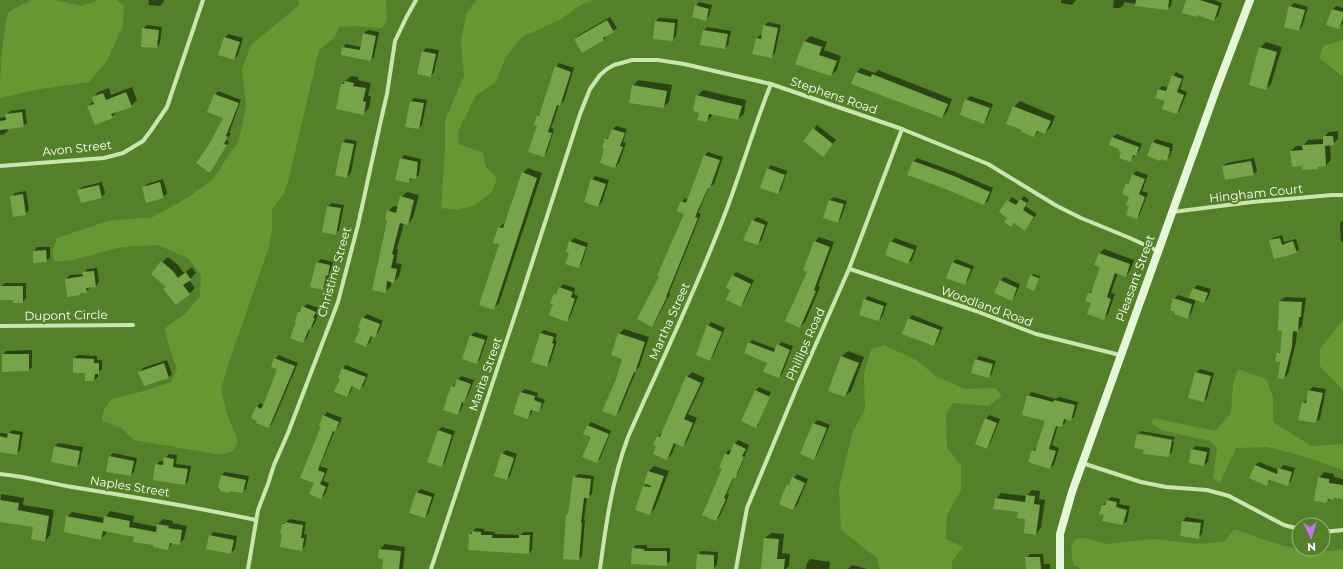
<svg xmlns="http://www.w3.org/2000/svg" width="1343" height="569" font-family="Montserrat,sans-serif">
<rect width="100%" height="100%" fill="#548029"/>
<g fill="#669733">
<path d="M31 0H54L82 6 98 0H116L124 6 123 26 107 61 89 82 35 90 0 98C0 70 2 41 8 12Z"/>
<polygon points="299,0 386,0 387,19 382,28 354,26 339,27 334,38 319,50 288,182 283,195 272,209 272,229 269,247 228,365 221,389 228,417 238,441 233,451 221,455 134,440 121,428 102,420 104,409 112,399 140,392 171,382 177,369 168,344 165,328 185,314 200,296 201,275 188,258 158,245 122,247 72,260 55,262 52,253 57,238 108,221 153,217 187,198 213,179 239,140 246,106 242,69 251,45 299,5"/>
<polygon points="476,0 592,0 579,6 560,20 522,37 506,57 495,83 476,95 458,132 459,144 483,153 485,166 497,178 492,192 475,205 457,210 441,208 445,150 445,120 464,76 461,42 466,14"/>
<polygon points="1343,40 1343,77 1319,58 1323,46"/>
<polygon points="1343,320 1343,390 1320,366 1320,349"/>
<polygon points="884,345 916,360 936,376 964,389 995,388 1002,395 989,406 953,403 946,414 947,447 961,466 961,490 947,515 946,539 963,547 952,561 952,569 880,569 877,558 841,530 839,488 852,434 865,409 864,374 871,349"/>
<polygon points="1238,369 1267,380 1273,397 1273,422 1312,446 1343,444 1343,470 1303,456 1267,447 1236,448 1220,483 1213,478 1217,448 1210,441 1164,431 1152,424 1153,418 1215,431 1231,413 1233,384"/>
<path d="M1234 529C1269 541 1306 557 1343 549V569H1082L1073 565 1071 547 1075 539 1086 538 1105 544 1154 539 1196 544 1224 542Z"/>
</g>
<g fill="#0007">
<polygon points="149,0 164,0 164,2 160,6 148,5"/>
<polygon points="1061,0 1076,0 1072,5 1061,3"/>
<polygon points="1112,0 1172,0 1171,6 1167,9 1124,2 1124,5 1120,8 1113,8 1114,0"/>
<polygon points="1188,0 1214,0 1222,3 1218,16 1214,20 1197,14"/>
<polygon points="699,2 712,5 709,16 706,19 696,6"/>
<polygon points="1294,3 1308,7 1302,27 1299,30 1290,7"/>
<polygon points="1336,6 1343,8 1343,23 1339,28 1333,9"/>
<polygon points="610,17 617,28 607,35 604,40 575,39 579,35"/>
<polygon points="659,18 678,19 676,36 672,40 656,21"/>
<polygon points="768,22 781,25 775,53 771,57 757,38 760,35 762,35 764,26"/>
<polygon points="147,25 162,27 160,43 157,47 143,29"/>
<polygon points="707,27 731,31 728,45 725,48 704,30"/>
<polygon points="368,30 379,32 374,57 371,60 343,48 346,44 361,47 364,33"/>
<polygon points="228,34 243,38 238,55 234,59 225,38"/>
<polygon points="810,36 827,42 824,50 841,56 837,70 831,75 805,41"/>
<polygon points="1266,42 1282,47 1271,84 1265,89 1260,48"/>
<polygon points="426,48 439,50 434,72 431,76 423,51"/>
<polygon points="559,63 574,68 564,101 559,105 551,128 554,129 547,152 543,156 538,125 535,124 538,115 542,111 556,67"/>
<polygon points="861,68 875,73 878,70 952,99 947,112 942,117 857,72"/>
<polygon points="1176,72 1184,76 1180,89 1187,92 1180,110 1177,113 1166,101 1159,89 1162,86 1168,88 1173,76"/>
<polygon points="351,76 358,77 358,80 371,83 368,96 371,96 369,108 363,114 342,84"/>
<polygon points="638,80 672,85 669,102 664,107 633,86"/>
<polygon points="132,87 137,100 131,106 117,111 112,117 88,106 94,101 93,98 98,92 109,88 111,95"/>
<polygon points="703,90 746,100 744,114 738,119 713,113 712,116 707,121 700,112 697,96"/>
<polygon points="218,91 241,100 229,133 231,133 227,140 229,142 210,172 211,144 224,118 215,95"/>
<polygon points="970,96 993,104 987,119 984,123 966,100"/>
<polygon points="414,98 427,100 422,125 418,128 411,101"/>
<polygon points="1020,101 1055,116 1051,127 1045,133 1040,131 1034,136 1023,129 1014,107"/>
<polygon points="25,109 27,123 23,126 7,128 8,131 4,134 0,135 0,118 6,117 6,115 10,111"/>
<polygon points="817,125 836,140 826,152 804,141"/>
<polygon points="616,126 627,129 623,142 626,143 619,163 615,167 606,148 606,139 610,136 613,129"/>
<polygon points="1338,131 1338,139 1333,144 1330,144 1331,160 1326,165 1321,165 1318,168 1303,165 1291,151 1296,146 1303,146 1308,140 1324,139 1324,137 1329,132"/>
<polygon points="1117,134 1142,144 1139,151 1130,161 1113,137"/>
<polygon points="346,139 357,141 351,173 347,177 342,143"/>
<polygon points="1156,139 1173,144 1172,147 1173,148 1170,156 1167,160 1149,156 1153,142"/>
<polygon points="708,152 723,157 714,184 709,187 698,213 701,214 669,293 670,294 655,322 651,326 661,276 685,213 682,202 685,198 688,200 705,155"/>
<polygon points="404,155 421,159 419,175 415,178 412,178 408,182 401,159"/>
<polygon points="917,158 958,173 993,188 988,201 984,204 939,185 909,174 914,161"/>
<polygon points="1254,158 1257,171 1253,175 1223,166 1227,163"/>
<polygon points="771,165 787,171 781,190 777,193 768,169"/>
<polygon points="528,168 542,173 499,303 494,308 500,244 499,228 504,223 506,223 523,173"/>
<polygon points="1136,171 1148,175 1142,191 1148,193 1140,214 1137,218 1131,205 1130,196 1127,184"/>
<polygon points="595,176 609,180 602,202 598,206 592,180"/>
<polygon points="163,179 167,193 164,197 147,202 143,188 147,184"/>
<polygon points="102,182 105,193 102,197 78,191 82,187"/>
<polygon points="26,191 29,210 25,214 11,197 15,193"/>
<polygon points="407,192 419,195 413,218 408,224 404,223 397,249 398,249 396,263 402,264 399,276 394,282 391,281 391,286 385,292 388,211 394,206 399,207 401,197"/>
<polygon points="1024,196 1029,200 1025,206 1037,214 1028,226 1015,223 1011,226 1008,218 1000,212 1012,197 1019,202"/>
<polygon points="834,197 847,201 841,218 838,222 825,218 830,200"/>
<polygon points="332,203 344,205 339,230 335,233 323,231 328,206"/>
<polygon points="757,217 768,222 761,241 757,244 753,221"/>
<polygon points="1343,220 1343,242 1341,242 1340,223"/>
<polygon points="1282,235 1284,242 1296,239 1299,249 1296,252 1270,241 1273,238"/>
<polygon points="819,237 834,242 818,286 820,287 805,322 800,327 808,271 815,242"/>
<polygon points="574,238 588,243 582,263 579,267 570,252 570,242"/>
<polygon points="895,238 917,246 912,260 908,263 891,242"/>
<polygon points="37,247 50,247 50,258 46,261 34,251"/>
<polygon points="1104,249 1134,260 1130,271 1126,276 1118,273 1111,293 1115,294 1108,314 1103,319 1092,303 1089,293 1093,289 1101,266 1099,254"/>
<polygon points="168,257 178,265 184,273 192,267 196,273 189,280 195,288 189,294 167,286 162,262"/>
<polygon points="321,259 333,262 326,286 322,289 317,263"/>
<polygon points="956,259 974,266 968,280 965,283 953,263"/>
<polygon points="97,268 99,282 96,286 90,287 86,292 81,292 80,294 66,279 70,275 84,274 87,269"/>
<polygon points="736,272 754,280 744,302 741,306 732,289 733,276"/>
<polygon points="1033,274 1040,276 1034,289 1027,287"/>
<polygon points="1004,277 1020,284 1015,296 1011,300 1000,281"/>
<polygon points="5,283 26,283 26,298 23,302 14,299 1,287"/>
<polygon points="563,284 575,288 574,294 578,296 570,317 567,320 554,304 555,294"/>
<polygon points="1197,285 1211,289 1208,298 1204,302 1196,299 1191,314 1188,317 1176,311 1174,299 1178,295 1190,299 1194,288"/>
<polygon points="868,296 887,303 882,317 879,320 865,300"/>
<polygon points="1285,297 1306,298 1302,326 1297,331 1296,342 1288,374 1284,378 1278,353 1282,349 1283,330 1280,301"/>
<polygon points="307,304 319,308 316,314 318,315 314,325 310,329 307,338 303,342 299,312"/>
<polygon points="367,314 383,321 378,333 374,336 372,336 370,342 366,346 361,328 363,318"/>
<polygon points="912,315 943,327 937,341 934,345 909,319"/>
<polygon points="711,322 725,328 713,356 710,360 708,326"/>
<polygon points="624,329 649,337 639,367 637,369 620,410 616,415 615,382 623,358 619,334"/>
<polygon points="544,330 557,334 555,340 557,341 550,362 547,365 541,333"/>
<polygon points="475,332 488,336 480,359 477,363 464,359 471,335"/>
<polygon points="752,340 776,349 781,342 793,346 782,374 778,377 768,362 749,343"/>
<polygon points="32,350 32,367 29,370 3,355 6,351"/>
<polygon points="848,351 864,357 851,391 845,396 829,390 842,356"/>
<polygon points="78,355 97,356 97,360 102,360 102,369 98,373 98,377 94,380 74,358"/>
<polygon points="279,355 298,363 272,424 269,427 257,407 260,403 264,405 278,369 275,359"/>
<polygon points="979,356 996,361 992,373 989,377 976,360"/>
<polygon points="167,360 172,374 168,378 140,372 143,368"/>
<polygon points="346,365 368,374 364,385 360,389 353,386 350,393 347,396 341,378 339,378 343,368"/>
<polygon points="1200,369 1214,373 1207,398 1204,401 1196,373"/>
<polygon points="692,372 705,378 688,414 697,418 687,441 683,446 676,443 672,454 667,459 658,436 663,432 687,377"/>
<polygon points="461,376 474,380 467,398 464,402 461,410 458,414 452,387"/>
<polygon points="759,387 771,392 757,424 759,424 756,427 756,390"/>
<polygon points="1313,387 1326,389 1320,419 1316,422 1303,403 1307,399 1309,390"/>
<polygon points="525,389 538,393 537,397 545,400 542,407 539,411 533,409 531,414 528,418 521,392"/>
<polygon points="1031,392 1056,399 1059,397 1078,402 1074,417 1070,420 1066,419 1065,423 1061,426 1058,425 1052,445 1059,448 1054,465 1050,468 1033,451 1036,447 1037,448 1046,420 1028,396"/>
<polygon points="327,412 342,418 338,427 335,430 320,466 328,469 323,481 329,483 325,494 321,498 315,483 324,416"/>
<polygon points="989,415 1000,419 990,444 987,448 986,419"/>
<polygon points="818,420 830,425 817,455 814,459 801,454 814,423"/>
<polygon points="591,422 611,431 600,459 596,462 592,436 588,426"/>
<polygon points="442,427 455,431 445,462 442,466 438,430"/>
<polygon points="12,430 23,432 20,450 16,454 0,451 0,433 9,434"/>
<polygon points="1141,431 1175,437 1174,440 1139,433 1139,435 1174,441 1172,452 1168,456 1145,449 1138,434"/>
<polygon points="738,440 749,445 738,474 734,477 727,494 729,495 720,516 716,520 725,454 729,450 731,451 735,444"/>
<polygon points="58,443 83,447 80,462 77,466 54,447"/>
<polygon points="1196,446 1210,448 1208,462 1204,465 1192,449"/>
<polygon points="506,450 517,454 510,476 507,479 502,454"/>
<polygon points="113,453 137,458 134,472 131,475 110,456"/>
<polygon points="169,454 177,455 176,464 191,466 188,481 185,484 156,465 160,461 165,462 165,458"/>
<polygon points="1259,462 1279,470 1283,465 1295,468 1291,481 1288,484 1271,480 1266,485 1255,465"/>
<polygon points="654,466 669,471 655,508 650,514 644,487 647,483 645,482 649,471"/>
<polygon points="225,472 249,476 246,489 243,492 231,490 230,492 219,487 221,475"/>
<polygon points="1324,472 1334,474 1334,477 1343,479 1343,498 1336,497 1334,499 1330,499 1327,502 1319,478"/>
<polygon points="578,474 594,476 592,494 588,497 587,497 584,520 585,520 582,556 579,559 567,515 570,512 574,478"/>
<polygon points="797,474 808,479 797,505 793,509 788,485"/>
<polygon points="421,489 435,494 428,514 425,517 417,492"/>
<polygon points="1032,490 1040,491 1039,499 1045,500 1041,528 1036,534 1026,518 1019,511 996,499 1001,493 1026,496"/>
<polygon points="1,494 24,498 23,505 54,510 50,535 45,541 35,526 0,518"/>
<polygon points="1111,497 1120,499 1119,504 1130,506 1127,521 1123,524 1105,514 1103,505"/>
<polygon points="110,511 134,516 133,522 158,527 158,524 163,519 173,521 172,523 187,526 184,539 180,543 173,542 168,549 135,537 106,531 106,534 101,538 67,517 72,512 105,518"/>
<polygon points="1186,517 1204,520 1202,534 1198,538 1181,535 1183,521"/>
<polygon points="290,519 306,522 304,534 307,535 305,546 301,550 283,524"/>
<polygon points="476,528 484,529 484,531 495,532 495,534 520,535 524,532 533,532 532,550 529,553 470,534"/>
<polygon points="213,532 237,536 235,549 231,553 210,536"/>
<polygon points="771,533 784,534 782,553 790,554 789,566 786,569 762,569 765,538"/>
<polygon points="385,544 405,547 403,569 383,569 384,558 380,549"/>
<polygon points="636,545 647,545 647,548 670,548 670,561 666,565 633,549"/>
<polygon points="701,551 718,552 717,565 714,568 698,555"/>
<polygon points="1030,554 1043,554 1044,564 1050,564 1050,569 1027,569 1026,558"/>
<polygon points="810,559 830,562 829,569 806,569 807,563"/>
<polygon points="852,565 867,569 848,569"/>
</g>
<g fill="#77a449">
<polygon points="1136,0 1169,0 1168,10 1135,6"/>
<polygon points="1186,0 1200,0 1219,6 1214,21 1197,15 1196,17 1182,13"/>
<polygon points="695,5 709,9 706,21 692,17"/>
<polygon points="1289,6 1305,10 1299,31 1284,27"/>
<polygon points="1332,9 1343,12 1343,18 1339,29 1326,25"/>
<polygon points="607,20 614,32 603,38 604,40 582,53 574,39"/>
<polygon points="655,21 675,23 673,41 653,39"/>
<polygon points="763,25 778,28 772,58 752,54 756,38 761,39"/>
<polygon points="142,28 159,30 157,48 141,47"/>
<polygon points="703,30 728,34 725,49 700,45"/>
<polygon points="363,33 376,36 371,61 341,55 342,47 360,50"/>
<polygon points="224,37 240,42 234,60 218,55"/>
<polygon points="804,41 822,47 819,55 837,61 831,76 795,64"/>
<polygon points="1259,47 1277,52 1266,90 1249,85"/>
<polygon points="422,51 436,54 431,77 417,74"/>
<polygon points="555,66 571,72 560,106 557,105 548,132 552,133 544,157 528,152 537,126 534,125 537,115 539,116"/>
<polygon points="856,72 871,77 872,74 948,104 942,118 851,84"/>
<polygon points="1172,75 1182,79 1177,92 1184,95 1177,114 1162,109 1165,101 1155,98 1158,89 1166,91"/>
<polygon points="345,81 354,83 353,86 366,88 363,101 366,102 364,115 336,109 341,84 344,84"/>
<polygon points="632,85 667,91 664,108 629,103"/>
<polygon points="126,92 132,107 111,114 113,118 95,125 87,106 94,104 92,97 103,93 106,100"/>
<polygon points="214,94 239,103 226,136 228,137 224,144 227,145 210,173 196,163 210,143 223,118 207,112"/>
<polygon points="696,95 742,106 738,120 709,114 707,122 697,120 699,113 693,111"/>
<polygon points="965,99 990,108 984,124 960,115"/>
<polygon points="410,101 424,103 419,129 405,127"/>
<polygon points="1013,106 1051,121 1045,134 1037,131 1034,137 1021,132 1022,130 1006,124"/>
<polygon points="22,112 24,127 0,130 0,121 6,120 5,114"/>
<polygon points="813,128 833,144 823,157 803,141"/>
<polygon points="612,129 625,133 620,146 623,147 615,168 600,163 604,149 602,148 605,138 608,139"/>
<polygon points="1323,136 1333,136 1334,145 1325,146 1326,166 1318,167 1318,169 1302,170 1302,166 1292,167 1290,151 1303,150 1302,145 1323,144"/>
<polygon points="1112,137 1139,147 1136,156 1133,155 1131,162 1119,158 1121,152 1118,151 1119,149 1109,145"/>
<polygon points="342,142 354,144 347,178 335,175"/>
<polygon points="1152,142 1170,148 1169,151 1170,151 1167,161 1161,159 1160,161 1147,156"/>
<polygon points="704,155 720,160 710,188 708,188 695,217 698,218 666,297 667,297 652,327 637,319 659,277 657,276 684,214 677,211 681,201 686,203"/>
<polygon points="400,158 418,162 416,179 410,178 409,183 395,180"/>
<polygon points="913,161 954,176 990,192 984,205 938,186 907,175"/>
<polygon points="1251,161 1254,175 1225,180 1222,166"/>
<polygon points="767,168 785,175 778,194 760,188"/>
<polygon points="522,172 537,178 494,310 479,305 499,244 493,243 498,227 503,228"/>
<polygon points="1132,174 1145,179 1139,194 1145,197 1137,219 1126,215 1129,206 1126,205 1129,197 1122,194 1126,183 1128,184"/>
<polygon points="591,179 606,184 598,207 584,202"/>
<polygon points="160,182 164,198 146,203 142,187"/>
<polygon points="99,185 102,198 81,203 77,190"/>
<polygon points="23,194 26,215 13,217 10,196"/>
<polygon points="400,196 414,200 408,225 400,223 392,254 394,255 391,268 397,269 394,283 387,281 386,293 372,290 387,221 385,220 387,210 396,213"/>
<polygon points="1020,199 1027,203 1023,210 1034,217 1025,231 1014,223 1011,227 1004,222 1007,218 999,212 1007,200 1016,205"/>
<polygon points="829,200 844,204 838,223 823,218"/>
<polygon points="327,206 341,208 336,235 322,232"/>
<polygon points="752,220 765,225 758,245 743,240"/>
<polygon points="1280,238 1282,245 1293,241 1297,253 1274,259 1269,240"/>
<polygon points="569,241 586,247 579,268 565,264 569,253 566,252"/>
<polygon points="814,241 830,247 814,290 816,291 800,328 785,321 807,272 803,270"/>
<polygon points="890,241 914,250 908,264 885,255"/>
<polygon points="46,250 47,262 33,263 33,251"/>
<polygon points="1099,253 1130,264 1126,277 1115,273 1107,297 1111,299 1104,320 1087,314 1091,303 1085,301 1088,293 1091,293 1100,267 1094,265"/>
<polygon points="161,261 173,271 178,278 186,272 191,280 183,285 190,294 176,305 163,289 166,287 151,274"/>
<polygon points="316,262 330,265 328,276 326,275 323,290 310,287"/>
<polygon points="952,262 971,269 965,285 946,278"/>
<polygon points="94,271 96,287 86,288 87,293 80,293 80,295 67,297 65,279 83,276 82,272"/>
<polygon points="732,275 751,284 741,307 726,300 730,290 726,288"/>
<polygon points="1030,275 1039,278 1034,291 1026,287"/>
<polygon points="1000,280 1017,288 1012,301 994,293"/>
<polygon points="0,286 23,286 23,303 13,303 13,300 0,300"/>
<polygon points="559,287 573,292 571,297 575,299 567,322 549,315 553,304 550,304 554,293 556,294"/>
<polygon points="1193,288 1208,293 1204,303 1189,298"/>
<polygon points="1173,298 1192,304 1188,319 1174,314 1175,312 1170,310"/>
<polygon points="864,299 884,306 879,321 859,315"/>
<polygon points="1279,301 1302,302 1301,317 1299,317 1298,332 1293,331 1292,347 1284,379 1278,378 1280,362 1275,361 1277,352 1280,353 1282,331 1278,330"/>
<polygon points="302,306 316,312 313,318 315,318 310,330 309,329 303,343 290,338 296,322 295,321 298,312 300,312"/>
<polygon points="362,317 380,324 375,338 371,336 366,347 354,342 360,329 358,328"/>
<polygon points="908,318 940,330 934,346 902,334"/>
<polygon points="707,325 722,332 710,361 696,355"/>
<polygon points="540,333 554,337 552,343 554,344 547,367 531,362"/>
<polygon points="618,333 645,342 635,373 634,372 616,416 602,411 615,382 622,359 611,355"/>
<polygon points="470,335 485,340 477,364 462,359"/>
<polygon points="748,342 774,352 777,344 790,350 779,378 763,372 767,363 744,353"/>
<polygon points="2,354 29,354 29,371 2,372"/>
<polygon points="841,356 859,363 845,397 828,391"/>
<polygon points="73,358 94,359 94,363 99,363 99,374 95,374 94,381 85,381 85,373 73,373"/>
<polygon points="274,358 295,366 269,428 256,423 257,421 251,418 256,406 261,409 265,401 277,369 271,367"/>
<polygon points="975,359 993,364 989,378 971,373"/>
<polygon points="164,363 169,378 144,386 138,372"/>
<polygon points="342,368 366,377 360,390 352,386 347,397 334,392 340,379 338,378"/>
<polygon points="1195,372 1211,376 1204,402 1188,398"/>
<polygon points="686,376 701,383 684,419 693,423 683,447 674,443 667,460 653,454 656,446 653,445 657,436 660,437"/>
<polygon points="457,379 471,384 464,403 462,402 458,415 443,410 451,386 454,387"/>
<polygon points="755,390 770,397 756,428 741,421"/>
<polygon points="1308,390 1323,393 1316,423 1298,420 1302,402 1306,403"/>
<polygon points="520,392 535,396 534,400 542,403 539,412 531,410 528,419 513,414"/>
<polygon points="1027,395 1053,402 1054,400 1075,405 1071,421 1064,419 1062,427 1056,426 1049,449 1056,451 1050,469 1028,462 1032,450 1035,451 1045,421 1022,415"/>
<polygon points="323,415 339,422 335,432 333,431 318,470 325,473 320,484 326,487 321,499 309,494 314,483 300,478 321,426 319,426"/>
<polygon points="985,418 997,423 987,449 975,444"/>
<polygon points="813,423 827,428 814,460 800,454"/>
<polygon points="587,425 609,434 597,463 582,457 591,437 583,434"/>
<polygon points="438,430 452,435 442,467 427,462"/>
<polygon points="8,433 20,435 17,455 0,452 0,436 7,438"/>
<polygon points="1137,434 1172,440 1169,457 1143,454 1144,450 1134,448"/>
<polygon points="734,443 746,449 742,456 744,457 735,479 733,478 724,498 726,499 716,521 702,515 722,469 719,468 725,453 729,455"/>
<polygon points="54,446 80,451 77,467 51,462"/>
<polygon points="1191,449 1207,452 1204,466 1189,463"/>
<polygon points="501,453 514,458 507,480 494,476"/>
<polygon points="109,456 134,461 131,476 106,472"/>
<polygon points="164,457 174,459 173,467 188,469 185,485 153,480 155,464 163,465"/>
<polygon points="1255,465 1277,474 1278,468 1292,472 1288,486 1269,480 1267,486 1249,478"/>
<polygon points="648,471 664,476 650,515 635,510 643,486 651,487 651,486 644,483"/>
<polygon points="221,475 246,480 243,493 230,491 230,493 220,491 220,489 218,488"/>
<polygon points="573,477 591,479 589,498 584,498 581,523 582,523 579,560 563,559 566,514 568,514"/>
<polygon points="792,477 805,483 793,510 779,504 787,484 789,485"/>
<polygon points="1318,477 1329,479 1329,483 1343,485 1343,499 1334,498 1334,500 1328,499 1327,503 1314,501"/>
<polygon points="416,492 432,497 425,518 409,513"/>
<polygon points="1026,495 1035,496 1034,504 1040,505 1036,535 1024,533 1025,519 1017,518 1018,512 993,509 995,498 1025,502"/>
<polygon points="0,500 19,503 18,510 49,516 45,542 31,539 33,527 0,522"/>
<polygon points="1107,500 1117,502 1116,507 1127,510 1123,525 1102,521 1104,515 1099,514 1102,505 1105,505"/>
<polygon points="66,516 103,523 104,516 130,521 129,527 156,532 157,524 169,526 168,528 182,530 180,545 170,543 168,550 153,547 153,545 133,542 134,537 103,531 101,540 64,532"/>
<polygon points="1182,521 1201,523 1199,539 1180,536"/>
<polygon points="285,522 303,525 301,538 304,538 302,551 280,547 282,534 280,534 282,524 285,524"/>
<polygon points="472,531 481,532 481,535 492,535 492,538 519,538 519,535 530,535 529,554 468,550 469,534 472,534"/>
<polygon points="209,535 234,540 231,554 206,549"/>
<polygon points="764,538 779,539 777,559 785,559 784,569 761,569"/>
<polygon points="632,548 644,549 644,551 667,551 667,566 631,564"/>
<polygon points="379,549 401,551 399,569 382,569 383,559 378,558"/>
<polygon points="697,554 714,555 714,569 696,569"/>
<polygon points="1025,557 1040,557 1041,569 1026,569"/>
</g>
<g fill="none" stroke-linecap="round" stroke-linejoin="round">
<g stroke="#cbe5b0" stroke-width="4">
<polyline points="0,166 104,158 123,153 143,141 152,129 167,107 203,0"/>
<polyline points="1172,212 1252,202 1332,195 1343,195"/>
<polyline points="850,269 976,311 1036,334 1120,355"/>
<polyline points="0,326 133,325"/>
<polyline points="1082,463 1141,482 1166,487 1207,490 1229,496 1284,525 1299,529"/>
<path d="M0 474C24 476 48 483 72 487 134 497 195 507 256 520"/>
<polyline points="1323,532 1343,530"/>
<polyline points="248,569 258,510 268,484 274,465 288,433 338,302 358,225 381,120 387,94 395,41 406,18 416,0"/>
<polyline points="431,569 521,297 580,114 590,89 600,75 607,69 614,65 632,60 658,60 684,64 771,84 902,129 988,164 1057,206 1081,218 1130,238 1158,251"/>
<path d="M600 569C606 524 612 480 628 437 661 362 697 288 726 211 742 169 754 126 771 84"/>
<polyline points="736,569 747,508 797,387 849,269 902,129"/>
</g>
<polyline stroke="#e7f5d9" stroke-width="8" points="1060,569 1060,534 1072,492 1216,90 1250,0"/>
</g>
<g text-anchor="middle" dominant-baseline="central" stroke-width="4" stroke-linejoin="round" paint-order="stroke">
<g font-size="12" fill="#fff" stroke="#548029">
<text transform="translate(834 95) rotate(19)">Stephens Road</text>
<text transform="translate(77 148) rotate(-6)">Avon Street</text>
<text transform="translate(1256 193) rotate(-6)">Hingham Court</text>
<text transform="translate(334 272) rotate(-74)">Christine Street</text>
<text transform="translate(1135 278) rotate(-70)">Pleasant Street</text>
<text transform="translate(987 306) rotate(20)">Woodland Road</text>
<text transform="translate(66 315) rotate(-1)">Dupont Circle</text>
<text transform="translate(669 321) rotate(-66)">Martha Street</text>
<text transform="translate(805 344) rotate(-66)">Phillips Road</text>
<text transform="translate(485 374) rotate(-71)">Marita Street</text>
<text transform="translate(130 486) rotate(9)">Naples Street</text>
</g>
</g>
<g transform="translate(1311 537) rotate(176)"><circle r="19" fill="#548029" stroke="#98b37f"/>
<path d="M0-3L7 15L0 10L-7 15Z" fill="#c377ec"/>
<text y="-6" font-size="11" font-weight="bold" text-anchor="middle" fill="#ffffff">N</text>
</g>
</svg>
